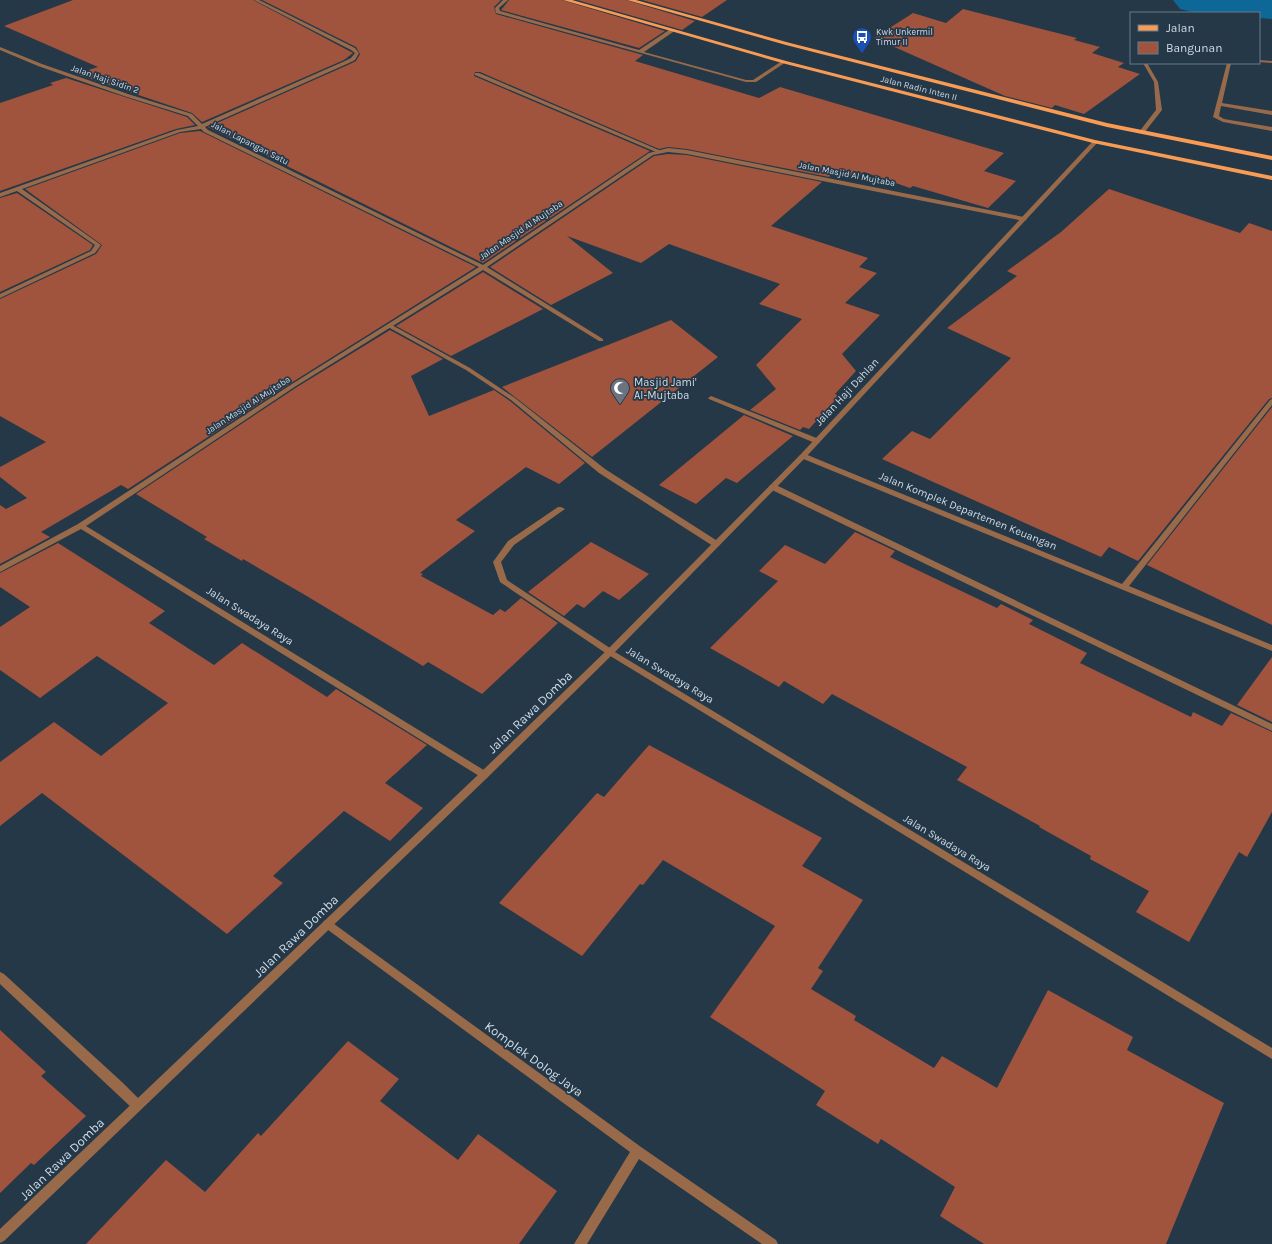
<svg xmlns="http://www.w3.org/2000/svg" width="1272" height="1244" font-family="Karla,sans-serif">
<rect width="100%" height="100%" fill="#243848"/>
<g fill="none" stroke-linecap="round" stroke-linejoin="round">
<polygon fill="#0d6898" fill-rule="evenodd" points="1173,0 1272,0 1272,19 1259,18 1259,13 1196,13 1180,9"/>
</g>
<g fill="#a0533d">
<polygon points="73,0 253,0 353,53 344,60 202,122 192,113 76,74 98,67 4,26"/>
<polygon points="262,0 501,0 494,7 496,14 643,55 635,61 759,98 780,87 1004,153 984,171 1016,181 988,208 913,186 910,188 864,172 855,179 834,172 829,177 687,149 668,147 659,149 480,72 475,72 474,76 650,151 483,263 208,127 350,64 356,61 360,54 356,47"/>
<polygon points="509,0 562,0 665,31 639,48 501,10"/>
<polygon points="577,0 626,0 695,21 682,30"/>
<polygon points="642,0 727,0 702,17"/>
<polygon points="963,9 1077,38 1074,40 1100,47 1092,53 1124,63 1118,67 1140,74 1084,114 1055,105 1052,108 1005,96 874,38 913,13 946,23"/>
<polygon points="66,78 187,117 195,125 176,129 0,191 0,103 53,85 50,83"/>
<polygon points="200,131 476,267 291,383 128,489 121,485 41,532 50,537 0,564 0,505 6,509 27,498 0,477 0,467 46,442 0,416 0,299 96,254 102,245 25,189 180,133"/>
<polygon points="668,154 687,155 822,182 771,226 868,258 859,267 877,273 845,303 880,315 842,354 856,371 835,394 839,396 809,429 803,427 800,430 750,410 776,389 756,365 802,319 759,304 780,284 669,244 641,263 567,236 613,273 551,305 490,267 654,156"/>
<polygon points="1109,189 1240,233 1249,223 1272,231 1272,398 1269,399 1138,561 1109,547 1101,557 882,459 912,431 930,439 1011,358 947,328 1017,276 1007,271 1061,232"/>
<polygon points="17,193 93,245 90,250 0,292 0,198"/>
<polygon points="483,272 543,309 451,356 396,326"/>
<polygon points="671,320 718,357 592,457 502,387"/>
<polygon points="390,330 443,359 411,376 429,416 494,390 510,401 585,463 559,484 526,467 456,520 475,531 420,573 423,574 421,576 493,615 500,609 505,612 521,598 558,623 482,694 428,662 423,666 305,595 243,559 242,561 204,539 207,537 136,494 297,387"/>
<polygon points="1272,407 1272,625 1147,565"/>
<polygon points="744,415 793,436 737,483 726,478 696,504 659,485"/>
<polygon points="855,532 895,551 890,557 997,608 1001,604 1033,620 1029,624 1087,653 1080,663 1191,717 1193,712 1222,726 1231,713 1272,732 1272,812 1247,857 1239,852 1189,942 1136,912 1149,891 1090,859 1091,856 1039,827 1040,826 957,780 967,767 832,694 823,704 784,681 779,687 710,648 778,581 759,571 785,545 825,564"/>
<polygon points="591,542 649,574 619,600 603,591 584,608 577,604 564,616 528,592"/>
<polygon points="58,543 165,611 149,623 214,665 242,643 327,697 336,689 427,745 385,783 423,808 390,841 344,811 273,876 283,883 227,934 42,793 0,826 0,762 54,722 101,756 168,703 97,656 40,698 0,670 0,627 30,607 0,587 0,573"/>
<polygon points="1272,657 1272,722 1237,705"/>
<polygon points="649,745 822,838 802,866 863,900 818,968 823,971 811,989 856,1016 854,1020 934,1068 942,1056 997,1088 1048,990 1133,1037 1127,1050 1224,1103 1166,1244 984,1244 940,1216 955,1187 881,1139 878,1144 816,1105 825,1091 710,1017 775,926 663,860 643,885 640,884 582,956 499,903 597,793 604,797"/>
<polygon points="0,1030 46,1072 41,1076 86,1116 34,1165 31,1163 0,1193"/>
<polygon points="348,1041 399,1079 380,1101 458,1160 478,1134 557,1191 519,1244 86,1244 166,1160 205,1192 258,1133 261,1136"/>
</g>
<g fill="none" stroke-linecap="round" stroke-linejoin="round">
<g fill="#996a4a" fill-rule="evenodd">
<polygon points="503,0 508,0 499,8 500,11 639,50 669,30 673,30 673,32 644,52 746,80 753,80 782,61 786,62 756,82 746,82 496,13 495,8"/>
<polygon points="1259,60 1272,61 1272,63 1259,62"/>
<polygon points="1143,63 1147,63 1158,82 1162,110 1144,133 1142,134 1139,132 1156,110 1154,82"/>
<polygon points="1227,63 1231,63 1222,103 1272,111 1272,115 1221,106 1219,116 1224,119 1272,127 1272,131 1223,122 1213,117"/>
<polygon points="475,73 479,73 661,151 656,152 475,75"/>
<polygon points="390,324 470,368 515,398 605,469 719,542 720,544 719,546 713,546 599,473 511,400 466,370 388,327 387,326"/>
<polygon points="711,396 819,439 820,441 819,443 815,443 709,399 708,398"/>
<polygon points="558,507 561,507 565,509 514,545 501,562 507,580 613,650 614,652 613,654 607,654 500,582 493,562 508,541"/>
<polygon points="0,972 4,974 123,1083 141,1101 142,1105 141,1109 137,1110 133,1109 0,984"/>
</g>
<g fill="#996a4a" fill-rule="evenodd">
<polygon points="254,0 259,0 355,48 359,53 355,60 349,63 205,127 208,130 483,265 649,153 668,148 687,150 1024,217 1027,219 1024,221 687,154 668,152 653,155 487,267 603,339 603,341 599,341 483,270 296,386 86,526 487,772 488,775 487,778 484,779 81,529 0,572 0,566 78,524 292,384 479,267 204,132 201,129 180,132 22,189 101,245 95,253 0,298 0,294 91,251 95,245 17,191 0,197 0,193 177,130 198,126 188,116 124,96 38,66 0,50 0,47 42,64 128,94 192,114 202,124 345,61 351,58 355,53 351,50"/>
<polygon points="1272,399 1272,405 1129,586 1272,645 1272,651 801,458 799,456 803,454 805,454 1122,584 1270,400"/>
<polygon points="770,485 776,485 1272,724 1272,731 770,489 769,487"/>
<polygon points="610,649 1272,1048 1272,1059 607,654 606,652 607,650"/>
<polygon points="327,920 330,921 641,1147 776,1240 778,1244 762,1244 639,1159 587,1244 574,1244 630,1152 324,927 322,924 324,921"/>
</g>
<polygon fill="#996a4a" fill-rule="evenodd" points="1093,141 1098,142 805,458 613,654 487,778 4,1241 0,1243 0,1229 481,772 607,650 801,454"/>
<g fill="#fa9b54" fill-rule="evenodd">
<polygon points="563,0 572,0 786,61 1095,140 1272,176 1272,180 1093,143 782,63"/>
<polygon points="627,0 636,0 790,43 1107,123 1272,156 1272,160 1107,127 786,45"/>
</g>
</g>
<defs>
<g id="bus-pin" transform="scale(1)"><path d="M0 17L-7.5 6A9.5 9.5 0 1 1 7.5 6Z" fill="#1a4fb4" stroke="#243848"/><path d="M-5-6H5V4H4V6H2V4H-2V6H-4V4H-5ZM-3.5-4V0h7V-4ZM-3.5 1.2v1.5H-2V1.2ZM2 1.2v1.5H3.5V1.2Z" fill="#fff"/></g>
<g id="mosque-pin" transform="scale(1)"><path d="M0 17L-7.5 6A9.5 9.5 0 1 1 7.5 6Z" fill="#6b7280" stroke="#243848"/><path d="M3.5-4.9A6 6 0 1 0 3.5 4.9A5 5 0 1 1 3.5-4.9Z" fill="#fff"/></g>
</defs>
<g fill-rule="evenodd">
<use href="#bus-pin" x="862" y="37"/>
<use href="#mosque-pin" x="620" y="388"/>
</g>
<g text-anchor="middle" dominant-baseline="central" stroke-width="3.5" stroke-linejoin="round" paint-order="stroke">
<g font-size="9" fill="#d0dce7" stroke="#243848" text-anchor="start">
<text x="876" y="32">Kwk Unkermil<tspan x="876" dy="10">Timur II</tspan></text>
</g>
<g font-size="9" fill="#d0dce7" stroke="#243848">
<text transform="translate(105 79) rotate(19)">Jalan Haji Sidin 2</text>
<text transform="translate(919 88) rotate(14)">Jalan Radin Inten II</text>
<text transform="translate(250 143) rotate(27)">Jalan Lapangan Satu</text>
<text transform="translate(847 174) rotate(11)">Jalan Masjid Al Mujtaba</text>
<text transform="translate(521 230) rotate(-34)">Jalan Masjid Al Mujtaba</text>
<text transform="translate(248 405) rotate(-33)">Jalan Masjid Al Mujtaba</text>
</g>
<g font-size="11" fill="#d0dce7" stroke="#243848" text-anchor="start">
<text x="634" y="382">Masjid Jami'<tspan x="634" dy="13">Al-Mujtaba</tspan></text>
</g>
<g font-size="11" fill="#d0dce7" stroke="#243848">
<text transform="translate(847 392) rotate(-47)">Jalan Haji Dahlan</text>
<text transform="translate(968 511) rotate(22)">Jalan Komplek Departemen Keuangan</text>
<text transform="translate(250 616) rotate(32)">Jalan Swadaya Raya</text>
<text transform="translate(670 675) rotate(31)">Jalan Swadaya Raya</text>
<text transform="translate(947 843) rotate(31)">Jalan Swadaya Raya</text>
</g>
<g font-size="13" fill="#d0dce7" stroke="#243848">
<text transform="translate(530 712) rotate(-44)">Jalan Rawa Domba</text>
<text transform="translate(296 936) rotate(-44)">Jalan Rawa Domba</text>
<text transform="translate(534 1059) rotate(36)">Komplek Dolog Jaya</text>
<text transform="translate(62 1159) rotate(-44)">Jalan Rawa Domba</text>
</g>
</g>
<rect x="1130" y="12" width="130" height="52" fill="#243848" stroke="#697a88"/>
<rect x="1138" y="25" width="20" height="6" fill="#fa9b54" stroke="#697a88"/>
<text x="1166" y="32" font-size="12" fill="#d0dce7">Jalan</text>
<rect x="1138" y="42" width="20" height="12" fill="#a0533d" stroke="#697a88"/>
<text x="1166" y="52" font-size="12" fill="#d0dce7">Bangunan</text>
</svg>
